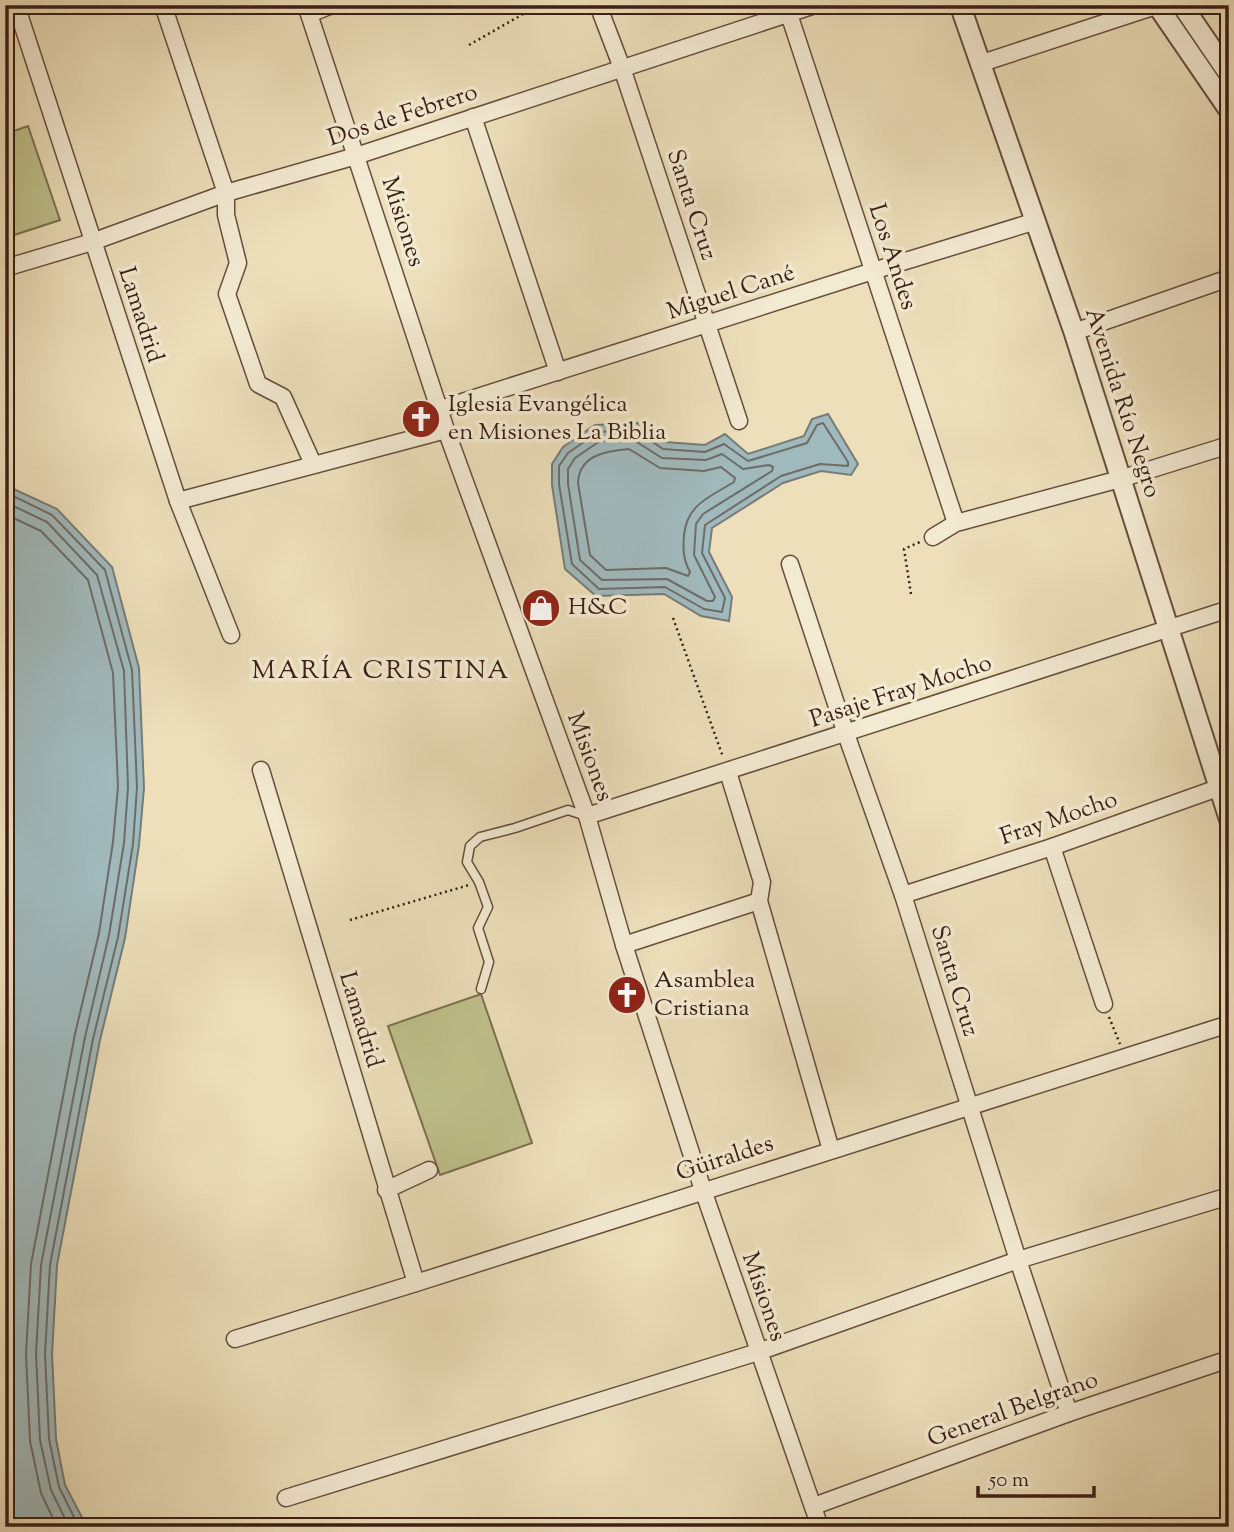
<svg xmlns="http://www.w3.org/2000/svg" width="1234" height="1532" font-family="'Sorts Mill Goudy',serif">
<rect width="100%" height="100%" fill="#ecdfba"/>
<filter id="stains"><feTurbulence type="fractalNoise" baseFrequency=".00286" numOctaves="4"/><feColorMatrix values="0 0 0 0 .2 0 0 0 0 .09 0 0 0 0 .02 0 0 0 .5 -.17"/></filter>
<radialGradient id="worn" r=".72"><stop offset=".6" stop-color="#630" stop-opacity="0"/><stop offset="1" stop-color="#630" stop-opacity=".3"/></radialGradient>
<g fill="#bec08b" stroke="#7c6f50" stroke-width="2">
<polygon points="28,126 60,220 5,238 5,134"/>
<polygon points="481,994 532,1143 440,1175 388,1026"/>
</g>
<g fill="#a0b9bc" stroke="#787b79" stroke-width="2">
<polygon points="828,414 858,464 851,475 821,471 783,483 712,528 709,552 732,597 729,621 701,616 664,594 596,596 565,569 552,485 552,464 563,447 595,425 638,423 665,442 705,445 725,434 748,454 804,436 812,419"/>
<polygon points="5,485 57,509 112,567 139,668 144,788 139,845 125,938 100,1040 57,1265 52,1354 56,1439 65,1485 87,1527 5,1527"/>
</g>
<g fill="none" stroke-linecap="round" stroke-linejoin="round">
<g stroke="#6e6c68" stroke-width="2">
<polygon points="823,423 848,462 848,466 820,464 781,476 705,525 702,553 725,598 722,612 704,609 665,587 599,589 572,564 559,484 559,466 568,453 598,432 635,430 663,449 705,452 724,444 748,461 807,443 817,425"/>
<polygon points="632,439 662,458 706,460 722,454 743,469 769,465 773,467 772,471 703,514 696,524 694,555 715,597 713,601 707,601 667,579 602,580 580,560 568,484 568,469 575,458 600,441"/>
<path d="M629 449 660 468 704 471 721 467 735 478 734 482C710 497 687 504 684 535 683 550 683 559 690 572L688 576 666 568 606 570 590 555 578 483C579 455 606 451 629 449Z"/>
<polyline points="5,492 52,515 105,570 132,670 137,787 133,844 118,937 93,1039 50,1265 45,1354 49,1439 59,1487 79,1527"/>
<polyline points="5,502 47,522 97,575 124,671 128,787 124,843 109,935 85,1037 41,1265 36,1354 40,1440 51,1490 69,1527"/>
<polyline points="5,514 41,531 88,580 113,673 118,787 113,842 99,933 75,1034 31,1264 26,1354 30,1441 41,1493 57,1527"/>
</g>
<g stroke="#674e3e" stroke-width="11">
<g id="service">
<polyline points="310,18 343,5"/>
<polyline points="481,989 489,962 478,928 488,907 479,882 467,862 470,846 480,837 515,828 568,810 586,816"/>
</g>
</g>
<g stroke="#674e3e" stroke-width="19">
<g id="minor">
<polyline points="16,5 178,501 231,635"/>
<polyline points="163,5 226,193 226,215 238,263 227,294 258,384 283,397 313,464"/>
<polyline points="306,5 446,430 587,816 624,945 703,1190 820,1527"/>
<polyline points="598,5 622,68 739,421"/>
<polyline points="786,5 956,523"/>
<polyline points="979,64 1159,5"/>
<polyline points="473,117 558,372"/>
<polyline points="5,268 92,242 226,193 356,156 815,5"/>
<polyline points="1074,332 1229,278"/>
<polyline points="440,409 873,271 1036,221"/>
<polyline points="178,501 446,430"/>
<polyline points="933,537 956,523 1120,479 1229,445"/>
<polyline points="790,564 846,734 903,895 1018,1260 1069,1413"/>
<polyline points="261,770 416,1283"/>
<polyline points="728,772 762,882 759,901 831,1150"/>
<polyline points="587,816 1229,609"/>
<polyline points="1052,847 1104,1004"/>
<polyline points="903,895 1052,847 1229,784"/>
<polyline points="624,945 759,901"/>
<polyline points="386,1190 429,1170"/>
<polyline points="235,1339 416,1283 1229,1024"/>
<polyline points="286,1498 758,1352 1018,1260 1229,1196"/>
<polyline points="814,1506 1069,1413 1229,1359"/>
</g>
</g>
<g stroke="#674e3e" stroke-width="23">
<g id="tertiary">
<polyline points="960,5 1074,332 1229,818"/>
<polyline points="1157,5 1229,110"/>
<polyline points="1182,5 1229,74"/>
</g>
</g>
<g stroke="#3b1e14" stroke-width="2.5" stroke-dasharray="2 3.5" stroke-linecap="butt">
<polyline points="469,45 539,5"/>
<polyline points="911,594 904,549 920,542"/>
<polyline points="673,618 723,757"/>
<polyline points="350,920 469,885"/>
<polyline points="1109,1017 1120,1044"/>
</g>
<use href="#service" stroke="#f3ead2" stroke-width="8"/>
<use href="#minor" stroke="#f3ead2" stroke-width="16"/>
<use href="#tertiary" stroke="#f3ead2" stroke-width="19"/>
</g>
<defs>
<g id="church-disc" transform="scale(2.0125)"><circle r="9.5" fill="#8f2418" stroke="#f3ead2"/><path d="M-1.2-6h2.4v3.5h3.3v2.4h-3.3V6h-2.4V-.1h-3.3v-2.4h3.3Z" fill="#fff"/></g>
<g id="shop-disc" transform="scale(2.0125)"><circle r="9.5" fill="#8f2418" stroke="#f3ead2"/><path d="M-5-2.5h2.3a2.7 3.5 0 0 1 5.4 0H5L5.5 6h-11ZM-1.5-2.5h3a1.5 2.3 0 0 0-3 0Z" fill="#fff"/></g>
</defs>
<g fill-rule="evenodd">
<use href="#church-disc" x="421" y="419"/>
<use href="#shop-disc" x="541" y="608"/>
<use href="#church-disc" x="627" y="995"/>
</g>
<g text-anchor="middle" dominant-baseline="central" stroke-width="7" stroke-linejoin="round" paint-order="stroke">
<g font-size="24" fill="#3b1e14" stroke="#f3ead2">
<text transform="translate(403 116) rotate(-18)">Dos de Febrero</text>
<text transform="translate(691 205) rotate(72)">Santa Cruz</text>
<text transform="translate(402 222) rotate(72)">Misiones</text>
<text transform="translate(892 257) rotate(72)">Los Andes</text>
<text transform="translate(731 293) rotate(-18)">Miguel Cané</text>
<text transform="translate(140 315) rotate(72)">Lamadrid</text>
<text transform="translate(1122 403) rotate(72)">Avenida Río Negro</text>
<text transform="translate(901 692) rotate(-18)">Pasaje Fray Mocho</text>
<text transform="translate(589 757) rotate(70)">Misiones</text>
<text transform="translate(1059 819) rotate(-19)">Fray Mocho</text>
<text transform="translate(954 981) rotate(73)">Santa Cruz</text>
<text transform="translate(360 1020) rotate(73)">Lamadrid</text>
<text transform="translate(725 1159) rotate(-18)">Güiraldes</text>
<text transform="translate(763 1297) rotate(71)">Misiones</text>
<text transform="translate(1013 1410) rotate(-20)">General Belgrano</text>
</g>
<g font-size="24" fill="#3b1e14" stroke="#f3ead2" text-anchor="start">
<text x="448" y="405">Iglesia Evangélica<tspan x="448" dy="28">en Misiones La Biblia</tspan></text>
<text x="568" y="608">H&amp;C</text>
<text x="654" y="981">Asamblea<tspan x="654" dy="28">Cristiana</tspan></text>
</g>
<g font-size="26" letter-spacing="2" fill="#3b1e14" stroke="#f3ead2">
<text x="381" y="671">MARÍA CRISTINA</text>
</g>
</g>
<rect width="1234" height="1532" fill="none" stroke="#ecdfba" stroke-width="28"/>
<rect x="7" y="7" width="1220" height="1518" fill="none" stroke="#3b1e14" stroke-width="3.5"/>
<rect x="14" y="14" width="1206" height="1504" fill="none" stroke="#3b1e14" stroke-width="2"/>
<path d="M978 1486v10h116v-10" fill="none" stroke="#3b1e14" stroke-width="3.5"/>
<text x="989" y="1486" font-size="21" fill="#3b1e14" stroke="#f3ead2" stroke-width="5" paint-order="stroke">50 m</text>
<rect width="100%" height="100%" filter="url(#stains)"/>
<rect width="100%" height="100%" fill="url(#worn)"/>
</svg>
